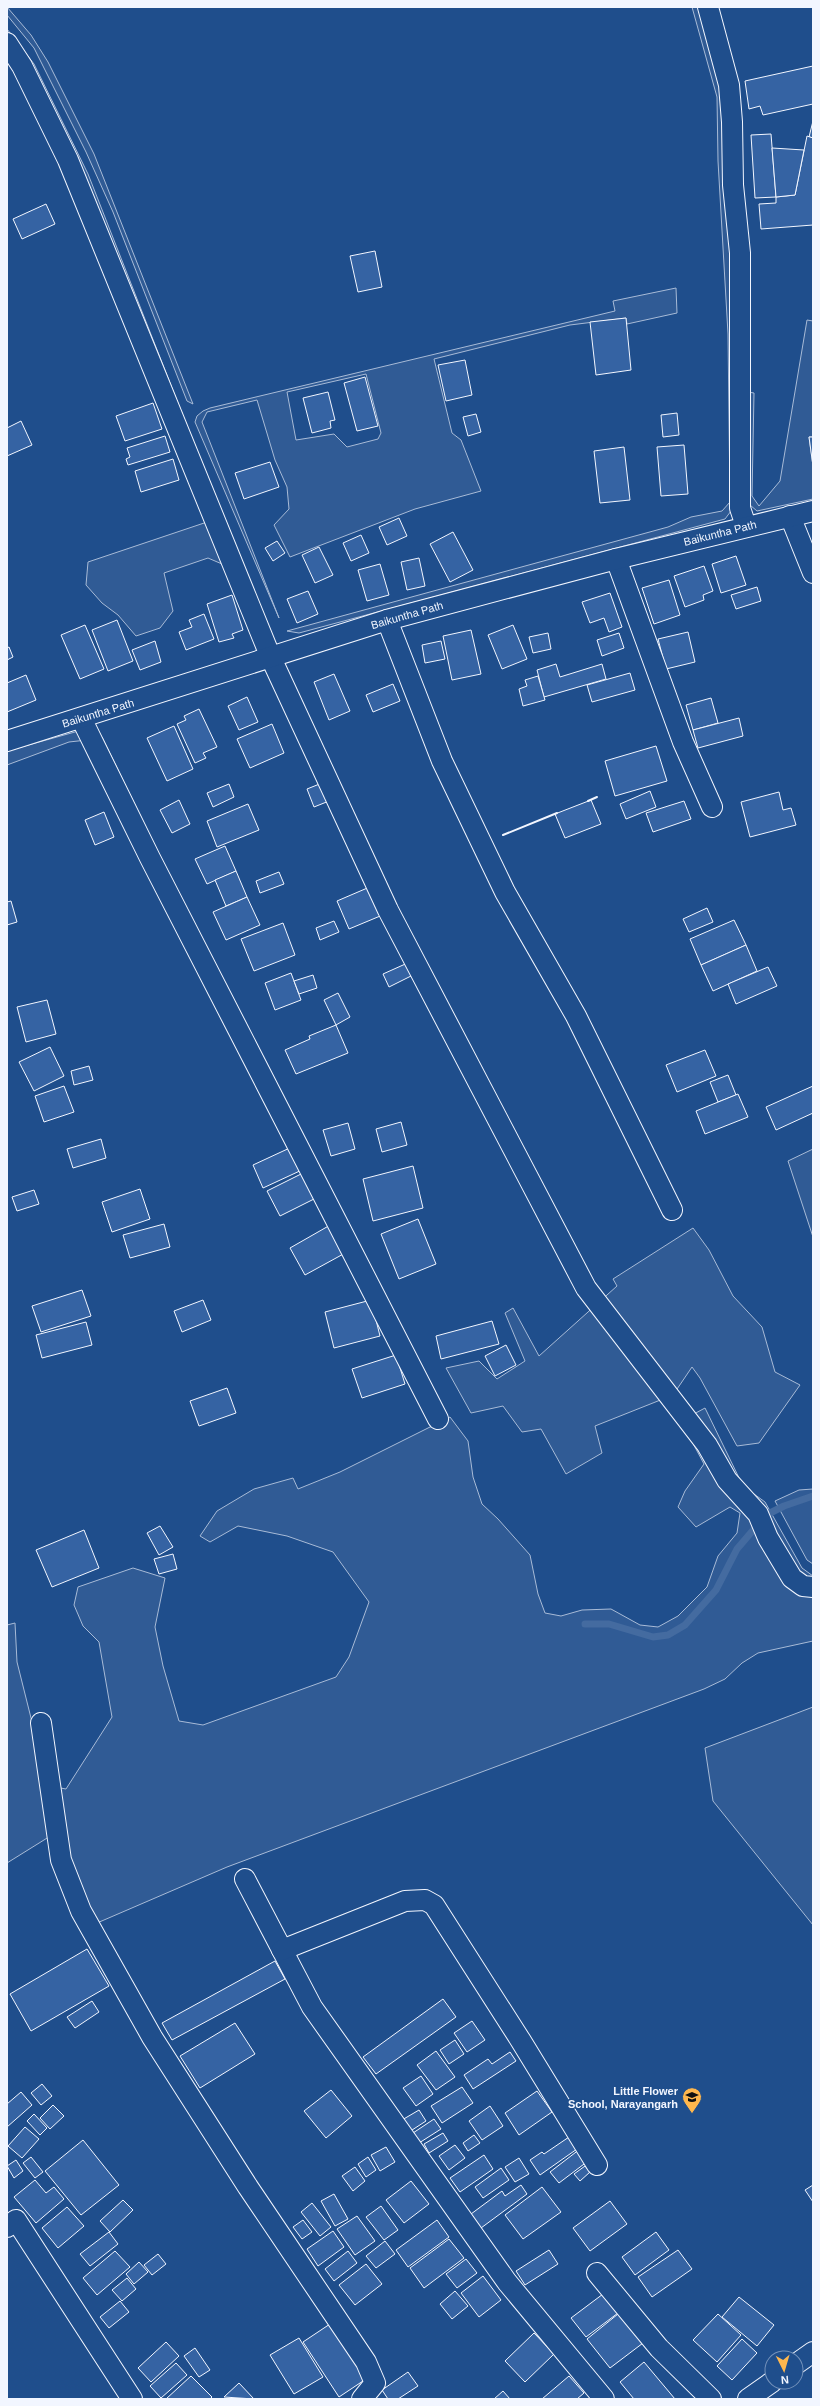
<svg xmlns="http://www.w3.org/2000/svg" width="820" height="2406" font-family="Arial,sans-serif">
<rect width="100%" height="100%" fill="#1f4e8c"/>
<g fill="#305b95" stroke="#a8bbd7" fill-rule="evenodd">
<polygon points="7,7 31,35 48,62 94,154 193,404 187,401 113,212 86,152 34,48 7,15"/>
<polygon points="692,7 703,7 719,63 731,226 731,511 725,519 299,633 287,631 668,527 691,517 722,511 730,502 728,334 718,161 717,97"/>
<polygon points="7,29 34,64 88,174 236,551 233,562 222,564 208,558 164,573 173,611 160,628 136,636 118,615 102,603 86,585 88,562 219,518 165,396 82,183 28,79 7,47"/>
<path d="M676 288 677 313 627 324 626 318 570 325 434 359 452 433 461 440 481 491 415 509 290 557 274 525 289 509 287 487 275 460 257 400 207 412 202 422 279 618 195 422 197 416 203 411 210 408 615 311 613 301ZM366 374 381 433 378 439 347 447 334 434 296 440 287 392Z"/>
<polygon points="807,320 813,321 813,437 809,437 813,466 813,499 757,511 750,505 747,488 748,392 754,393 752,496 759,506 780,481"/>
<polygon points="82,730 94,731 102,737 147,830 87,740 69,742 7,765 7,751"/>
<polygon points="813,1149 813,1237 788,1161"/>
<polygon points="693,1228 709,1250 733,1296 762,1327 775,1372 800,1385 759,1443 737,1446 700,1378 692,1367 673,1395 595,1426 602,1453 566,1474 541,1429 522,1432 503,1406 471,1413 446,1368 479,1361 497,1379 525,1361 505,1313 513,1308 539,1356 617,1286 613,1279"/>
<polygon points="705,1408 743,1486 765,1502 802,1568 813,1576 813,1641 758,1653 742,1663 725,1679 704,1689 227,1867 97,1923 85,1904 60,1830 7,1863 7,1625 15,1623 17,1662 43,1766 50,1786 66,1789 112,1717 99,1642 83,1626 74,1605 78,1587 133,1568 165,1578 155,1627 163,1666 179,1721 203,1725 336,1677 349,1657 369,1602 333,1552 287,1536 238,1526 210,1542 200,1536 217,1511 254,1489 293,1478 298,1489 340,1472 450,1417 468,1441 473,1477 482,1504 498,1519 530,1555 538,1594 545,1613 561,1616 582,1610 611,1609 640,1625 658,1627 678,1616 707,1587 718,1556 737,1533 740,1513 730,1507 696,1527 678,1507 685,1491 704,1464 681,1421"/>
<polygon points="813,1489 813,1564 807,1560 775,1501 799,1490"/>
<polygon points="813,1707 813,1925 713,1801 705,1748"/>
</g>
<g fill="none" stroke-linecap="round" stroke-linejoin="round">
<polyline stroke="#446ba0" stroke-width="7" points="585,1624 609,1624 653,1637 668,1635 685,1625 716,1590 737,1549 766,1515 784,1506 813,1496"/>
</g>
<g fill="#3563a3" stroke="#f2f6ff">
<polygon points="813,66 813,104 763,115 760,106 749,109 745,81"/>
<polygon points="813,121 813,138 809,137"/>
<polygon points="771,134 776,197 755,198 751,135"/>
<polygon points="807,136 813,138 813,225 761,229 759,204 776,203 776,197 795,195"/>
<polygon points="772,148 804,150 795,195 776,197"/>
<polygon points="46,204 55,224 22,239 13,219"/>
<polygon points="375,251 382,287 358,292 350,256"/>
<polygon points="626,318 631,370 596,375 590,322"/>
<polygon points="465,360 472,395 446,401 438,365"/>
<polygon points="365,377 378,426 357,431 344,383"/>
<polygon points="328,392 335,420 330,421 331,428 312,433 303,398"/>
<polygon points="153,403 162,429 125,441 116,416"/>
<polygon points="677,413 679,435 663,437 661,415"/>
<polygon points="476,414 481,432 468,436 463,417"/>
<polygon points="21,421 32,445 7,456 7,428"/>
<polygon points="165,436 170,452 128,465 126,459 130,457 127,448"/>
<polygon points="809,437 813,437 813,466"/>
<polygon points="684,445 688,494 661,496 657,447"/>
<polygon points="624,447 630,500 600,503 594,451"/>
<polygon points="173,459 179,480 141,492 135,471"/>
<polygon points="270,462 279,487 244,499 235,473"/>
<polygon points="399,518 407,536 387,545 379,527"/>
<polygon points="453,532 473,570 450,582 430,544"/>
<polygon points="361,535 369,553 351,561 343,543"/>
<polygon points="277,541 285,553 273,561 265,548"/>
<polygon points="319,547 333,575 315,583 302,555"/>
<polygon points="736,556 746,585 721,593 712,564"/>
<polygon points="419,558 425,586 407,590 401,562"/>
<polygon points="380,564 389,595 367,601 358,570"/>
<polygon points="704,566 713,591 703,595 704,600 685,607 674,576"/>
<polygon points="669,580 680,615 654,624 642,588"/>
<polygon points="757,587 761,601 736,609 731,595"/>
<polygon points="308,591 318,614 297,623 287,599"/>
<polygon points="610,593 622,627 609,632 604,618 590,623 582,602"/>
<polygon points="232,595 243,630 232,634 234,638 219,642 207,604"/>
<polygon points="204,614 214,639 186,650 179,632 192,627 189,620"/>
<polygon points="117,620 133,661 108,671 92,630"/>
<polygon points="85,625 104,669 80,679 61,635"/>
<polygon points="513,625 527,659 502,669 488,635"/>
<polygon points="471,630 481,674 452,680 443,636"/>
<polygon points="688,632 695,662 666,669 658,639"/>
<polygon points="548,633 551,649 533,653 529,637"/>
<polygon points="619,633 624,648 602,656 597,640"/>
<polygon points="155,641 161,662 140,670 132,650"/>
<polygon points="441,641 445,659 425,663 422,645"/>
<polygon points="9,647 13,657 7,660 7,648"/>
<polygon points="556,664 560,677 602,664 606,679 544,697 537,670"/>
<polygon points="630,673 635,690 592,702 587,685"/>
<polygon points="334,674 350,711 329,720 314,682"/>
<polygon points="26,675 36,700 7,712 7,683"/>
<polygon points="538,676 545,700 523,706 519,689 527,686 525,680"/>
<polygon points="393,684 400,701 373,712 366,695"/>
<polygon points="247,697 258,722 239,730 228,706"/>
<polygon points="711,698 718,723 693,730 686,705"/>
<polygon points="199,709 217,747 203,753 206,758 195,763 177,724 186,720 184,716"/>
<polygon points="739,718 743,736 698,748 693,730"/>
<polygon points="272,724 284,753 250,768 237,739"/>
<polygon points="174,726 193,769 167,781 147,738"/>
<polygon points="656,746 667,781 615,796 605,761"/>
<polygon points="327,781 334,799 314,807 307,789"/>
<polygon points="229,784 234,797 213,807 207,793"/>
<polygon points="650,791 656,807 626,819 620,804"/>
<polygon points="779,792 783,810 791,808 796,825 750,837 741,802"/>
<polygon points="179,800 190,824 172,833 160,810"/>
<polygon points="591,800 601,824 565,838 555,814"/>
<polygon points="684,801 691,819 653,832 646,813"/>
<polygon points="248,804 259,830 217,847 207,821"/>
<polygon points="104,812 114,837 95,845 85,820"/>
<polygon points="225,846 236,871 207,884 195,859"/>
<polygon points="236,871 247,897 226,906 215,880"/>
<polygon points="279,872 284,884 260,893 256,881"/>
<polygon points="372,886 385,914 349,929 337,901"/>
<polygon points="247,897 260,925 226,940 213,912"/>
<polygon points="11,901 17,922 7,925 7,902"/>
<polygon points="707,908 713,922 689,932 683,919"/>
<polygon points="734,920 746,945 701,965 690,939"/>
<polygon points="334,921 339,932 320,940 316,928"/>
<polygon points="283,923 295,955 254,971 241,939"/>
<polygon points="746,945 757,971 713,991 701,965"/>
<polygon points="412,961 417,973 389,987 383,974"/>
<polygon points="768,967 777,986 736,1004 728,984"/>
<polygon points="291,973 301,1000 275,1010 265,983"/>
<polygon points="313,975 317,988 299,994 294,981"/>
<polygon points="338,993 350,1017 336,1025 324,1000"/>
<polygon points="47,1000 56,1034 26,1042 17,1007"/>
<polygon points="336,1025 348,1053 296,1074 285,1050 310,1039 309,1036"/>
<polygon points="50,1047 64,1076 34,1091 19,1062"/>
<polygon points="705,1050 716,1076 677,1092 666,1065"/>
<polygon points="89,1066 93,1080 74,1085 71,1071"/>
<polygon points="728,1075 736,1095 718,1102 710,1082"/>
<polygon points="64,1086 74,1112 44,1122 35,1096"/>
<polygon points="813,1086 813,1113 776,1130 766,1107"/>
<polygon points="738,1094 748,1117 705,1134 696,1111"/>
<polygon points="401,1122 407,1145 382,1152 376,1129"/>
<polygon points="348,1123 355,1149 331,1156 323,1130"/>
<polygon points="101,1139 106,1158 73,1168 67,1149"/>
<polygon points="294,1146 304,1169 263,1188 253,1165"/>
<polygon points="413,1166 423,1208 373,1221 363,1179"/>
<polygon points="305,1172 318,1197 280,1216 267,1191"/>
<polygon points="140,1189 150,1219 112,1232 102,1202"/>
<polygon points="34,1190 39,1204 17,1211 12,1197"/>
<polygon points="418,1219 436,1264 399,1279 381,1234"/>
<polygon points="164,1224 170,1247 130,1258 123,1235"/>
<polygon points="332,1224 347,1252 305,1275 290,1248"/>
<polygon points="82,1290 91,1316 41,1332 32,1306"/>
<polygon points="203,1300 211,1320 182,1332 174,1311"/>
<polygon points="371,1300 380,1336 334,1348 325,1312"/>
<polygon points="492,1321 499,1344 441,1359 436,1336"/>
<polygon points="86,1322 92,1345 42,1358 36,1335"/>
<polygon points="506,1345 516,1365 495,1376 485,1356"/>
<polygon points="396,1355 405,1384 362,1398 352,1369"/>
<polygon points="227,1388 236,1413 199,1426 190,1401"/>
<polygon points="160,1526 173,1547 159,1555 147,1533"/>
<polygon points="84,1530 99,1568 52,1587 36,1550"/>
<polygon points="173,1554 177,1569 159,1574 154,1559"/>
<polygon points="87,1949 109,1986 31,2031 10,1994"/>
<polygon points="275,1961 285,1979 172,2040 162,2023"/>
<polygon points="443,1999 456,2017 376,2074 363,2057"/>
<polygon points="92,2001 99,2012 75,2028 67,2017"/>
<polygon points="472,2021 485,2040 467,2052 454,2033"/>
<polygon points="235,2023 255,2054 200,2088 180,2056"/>
<polygon points="455,2040 464,2054 449,2064 440,2050"/>
<polygon points="436,2051 455,2077 436,2090 417,2065"/>
<polygon points="510,2052 516,2061 473,2089 464,2075 488,2059 492,2064"/>
<polygon points="421,2076 433,2094 416,2106 403,2088"/>
<polygon points="42,2084 52,2096 41,2105 31,2093"/>
<polygon points="462,2087 473,2103 442,2123 431,2106"/>
<polygon points="331,2090 352,2116 326,2138 304,2111"/>
<polygon points="537,2091 552,2112 519,2135 505,2113"/>
<polygon points="21,2092 32,2105 7,2127 7,2104"/>
<polygon points="53,2105 64,2116 50,2129 40,2118"/>
<polygon points="490,2106 503,2126 482,2140 469,2121"/>
<polygon points="419,2110 426,2121 409,2132 402,2120"/>
<polygon points="34,2114 47,2128 40,2135 27,2121"/>
<polygon points="434,2119 441,2129 419,2143 413,2133"/>
<polygon points="25,2127 39,2139 22,2158 8,2146"/>
<polygon points="443,2133 448,2141 429,2153 424,2144"/>
<polygon points="474,2135 480,2143 468,2151 463,2143"/>
<polygon points="569,2137 577,2149 540,2175 530,2160 542,2152 544,2154"/>
<polygon points="83,2140 119,2185 81,2215 45,2171"/>
<polygon points="455,2145 465,2158 449,2170 439,2156"/>
<polygon points="386,2147 395,2162 380,2171 371,2155"/>
<polygon points="580,2149 588,2161 559,2183 550,2172"/>
<polygon points="484,2155 493,2169 460,2192 450,2178"/>
<polygon points="31,2157 43,2172 35,2178 23,2163"/>
<polygon points="368,2157 376,2170 366,2177 358,2164"/>
<polygon points="519,2158 529,2174 515,2182 505,2167"/>
<polygon points="16,2160 23,2171 14,2178 7,2166"/>
<polygon points="585,2166 590,2172 580,2181 574,2174"/>
<polygon points="355,2167 365,2181 353,2191 342,2176"/>
<polygon points="501,2168 509,2180 483,2198 475,2187"/>
<polygon points="35,2180 46,2193 54,2187 64,2199 36,2223 14,2197"/>
<polygon points="411,2181 429,2204 404,2223 386,2200"/>
<polygon points="521,2185 527,2194 481,2228 471,2214 502,2191 505,2196"/>
<polygon points="813,2185 813,2202 805,2190"/>
<polygon points="542,2187 561,2212 523,2239 505,2215"/>
<polygon points="334,2194 348,2219 335,2226 321,2201"/>
<polygon points="123,2200 133,2210 110,2232 100,2221"/>
<polygon points="610,2201 627,2224 590,2251 573,2228"/>
<polygon points="312,2203 331,2227 320,2236 301,2212"/>
<polygon points="381,2206 398,2230 384,2240 366,2217"/>
<polygon points="67,2207 84,2226 58,2248 42,2228"/>
<polygon points="357,2216 375,2241 355,2255 337,2229"/>
<polygon points="303,2220 312,2232 302,2239 293,2227"/>
<polygon points="437,2220 449,2237 408,2267 396,2250"/>
<polygon points="333,2231 344,2247 318,2266 307,2249"/>
<polygon points="109,2232 118,2244 90,2266 80,2254"/>
<polygon points="656,2232 669,2250 635,2275 622,2257"/>
<polygon points="449,2239 464,2258 424,2288 410,2268"/>
<polygon points="385,2241 395,2254 376,2268 366,2256"/>
<polygon points="549,2250 558,2264 525,2285 516,2271"/>
<polygon points="678,2250 692,2269 652,2297 638,2277"/>
<polygon points="115,2251 130,2267 97,2295 83,2278"/>
<polygon points="348,2251 357,2263 334,2281 325,2269"/>
<polygon points="158,2254 166,2264 152,2275 144,2265"/>
<polygon points="466,2259 477,2273 457,2288 446,2274"/>
<polygon points="139,2262 148,2272 134,2284 126,2274"/>
<polygon points="366,2264 382,2284 355,2305 339,2285"/>
<polygon points="483,2276 501,2300 479,2317 461,2293"/>
<polygon points="127,2278 136,2289 122,2301 112,2290"/>
<polygon points="455,2291 468,2306 452,2319 440,2304"/>
<polygon points="607,2291 622,2310 586,2337 571,2318"/>
<polygon points="739,2297 774,2325 757,2346 722,2317"/>
<polygon points="120,2301 129,2312 109,2328 100,2317"/>
<polygon points="623,2310 647,2340 610,2368 587,2339"/>
<polygon points="718,2314 741,2335 717,2362 693,2340"/>
<polygon points="330,2324 366,2379 339,2397 303,2342"/>
<polygon points="534,2333 554,2354 525,2382 505,2361"/>
<polygon points="299,2338 323,2377 294,2394 270,2355"/>
<polygon points="742,2339 757,2353 732,2380 717,2366"/>
<polygon points="166,2342 179,2356 151,2382 138,2368"/>
<polygon points="195,2348 210,2370 199,2377 184,2356"/>
<polygon points="644,2362 675,2399 634,2399 620,2382"/>
<polygon points="176,2363 187,2375 161,2398 150,2386"/>
<polygon points="408,2372 418,2386 398,2399 388,2399 382,2390"/>
<polygon points="191,2376 212,2397 210,2399 166,2399"/>
<polygon points="569,2376 584,2393 577,2399 542,2399"/>
<polygon points="239,2383 254,2399 224,2397"/>
<polygon points="503,2391 510,2399 494,2399"/>
</g>
<g fill="none" stroke-linecap="round" stroke-linejoin="round">
<g stroke="#f2f6ff" stroke-width="22">
<g id="street">
<polyline points="708,7 729,85 732,122 733,185 740,253 740,508 746,526"/>
<polyline points="7,43 22,66 68,160 271,658 388,910 586,1288 707,1445 727,1480 758,1514 768,1538 792,1578 803,1586 813,1587"/>
<polyline points="790,516 813,573"/>
<polyline points="616,559 683,742 712,807"/>
<polyline points="387,620 442,761 505,892 576,1016 672,1210"/>
<polyline points="81,718 150,858 438,1419"/>
<polyline points="7,741 387,620 616,559 813,511"/>
<polyline points="41,1723 61,1860 81,1911 152,2037 248,2187 366,2362 375,2383 362,2399"/>
<polyline points="245,1879 312,2007 507,2282 604,2399"/>
<polyline points="282,1950 405,1901 425,1900 434,1905 521,2041 597,2165"/>
<polyline points="7,2227 16,2220 132,2399"/>
<polyline points="597,2273 659,2348 711,2399"/>
<polyline points="796,2364 813,2352"/>
<polyline points="748,2399 772,2382"/>
</g>
</g>
<use href="#street" stroke="#1f4e8c" stroke-width="20"/>
<g stroke="#f2f6ff" stroke-width="2">
<polyline points="588,801 597,797"/>
<polyline points="503,835 557,813"/>
</g>
</g>
<defs>
<g id="school-pin" transform="scale(1)"><path d="M0 17L-7.5 6A9.5 9.5 0 1 1 7.5 6Z" fill="#ffb74d" stroke="#1f4e8c"/><path d="M0-5L7-2L0 1L-7-2ZM-4 1L0 2.5L4 1V4Q0 6-4 4Z" fill="#111"/></g>
</defs>
<g fill-rule="evenodd">
<use href="#school-pin" x="692" y="2097"/>
</g>
<g text-anchor="middle" dominant-baseline="central" stroke-width="3" stroke-linejoin="round" paint-order="stroke">
<g font-size="11" fill="#f2f6ff" stroke="#1f4e8c">
<text transform="translate(720 533) rotate(-14)">Baikuntha Path</text>
<text transform="translate(407 615) rotate(-16)">Baikuntha Path</text>
<text transform="translate(98 713) rotate(-17)">Baikuntha Path</text>
</g>
<g font-size="11" font-weight="bold" fill="#f2f6ff" stroke="#1f4e8c" text-anchor="end">
<text x="678" y="2091">Little Flower<tspan x="678" dy="13">School, Narayangarh</tspan></text>
</g>
</g>
<rect width="820" height="2406" fill="none" stroke="#f2f6ff" stroke-width="16"/>
<g transform="translate(784 2370) rotate(175)"><circle r="19" fill="#1f4e8c" stroke="#7391ba"/>
<path d="M0-3L7 15L0 10L-7 15Z" fill="#ffb74d"/>
<text y="-6" font-size="11" font-weight="bold" text-anchor="middle" fill="#f2f6ff">N</text>
</g>
</svg>
